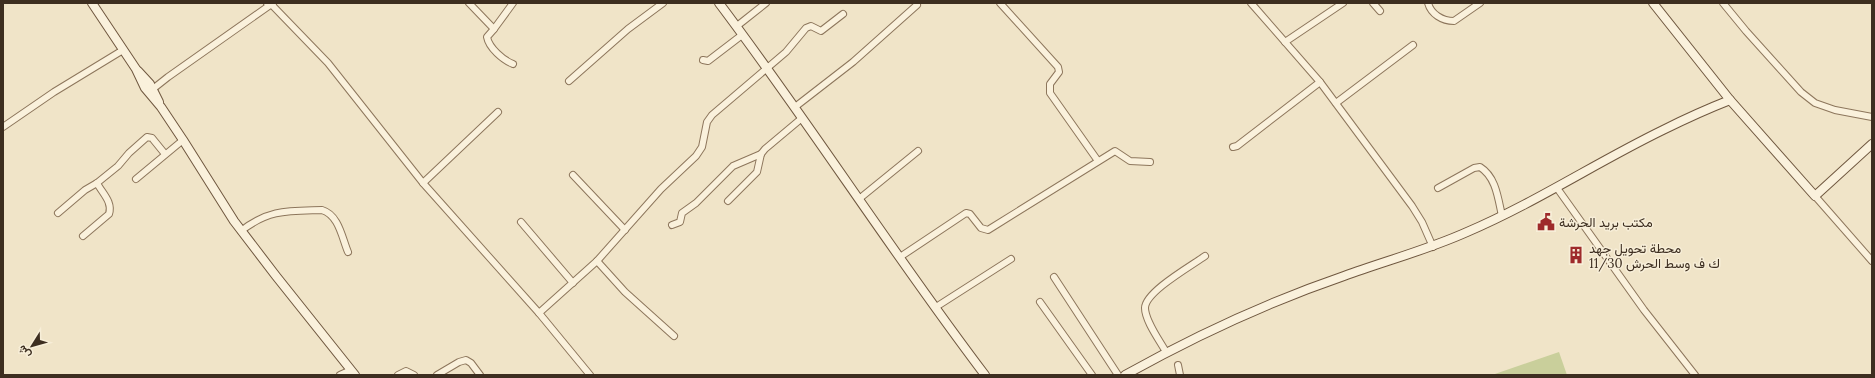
<svg xmlns="http://www.w3.org/2000/svg" width="1875" height="378" font-family="Lora,Vazirmatn,serif">
<rect width="100%" height="100%" fill="#f0e4c8"/>
<polygon fill="#c9cf9b" points="1559,352 1567,375 1492,375"/>
<g fill="none" stroke-linecap="round" stroke-linejoin="round">
<g stroke="#8d765c" stroke-width="8">
<g id="street">
<polyline points="267,3 271,4 328,63 423,183 539,313 590,375"/>
<path d="M469 3 494 29 487 37C489 48 503 60 513 64"/>
<polyline points="1000,3 1058,67 1059,72 1050,84 1050,93 1098,161"/>
<polyline points="1251,3 1320,82 1412,206 1422,222 1433,247"/>
<polyline points="1373,3 1380,11"/>
<path d="M1428 3C1431 14 1442 21 1454 21L1480 3"/>
<polyline points="1723,3 1746,31 1801,92 1815,103 1835,110 1872,117"/>
<polyline points="737,26 766,3"/>
<polyline points="494,29 513,3"/>
<polyline points="1285,42 1343,3"/>
<polyline points="703,60 708,61 742,35"/>
<polyline points="569,81 628,29 663,3"/>
<polyline points="149,92 168,77 273,3"/>
<polyline points="1336,103 1413,45"/>
<polyline points="795,107 853,62 917,5"/>
<polyline points="3,127 54,92 123,50"/>
<polyline points="1233,147 1237,146 1320,82"/>
<polyline points="573,175 625,230"/>
<polyline points="136,179 183,140"/>
<polyline points="423,183 498,112"/>
<path d="M1438 188 1474 168 1480 167C1496 177 1498 198 1502 216"/>
<polyline points="1557,188 1644,310 1695,375"/>
<polyline points="1815,196 1872,261"/>
<polyline points="859,199 918,151"/>
<polyline points="728,201 757,172 761,154 765,149 802,118"/>
<polyline points="58,213 85,190 97,183 118,166 129,153 147,137 152,138 165,154"/>
<polyline points="521,222 573,283"/>
<polyline points="672,225 680,222 682,213 696,203 733,166 761,154"/>
<path d="M241 231C269 209 289 211 322 210 339 215 342 238 348 252"/>
<path d="M83 236 109 214C113 202 102 193 97 183"/>
<polyline points="900,257 966,213 970,214 981,228 988,230 1115,151 1130,161 1150,162"/>
<polyline points="597,261 625,292 674,336"/>
<polyline points="1054,277 1118,375"/>
<polyline points="1040,302 1092,375"/>
<polyline points="936,307 1011,259"/>
<polyline points="539,313 597,261 661,189 696,156 702,147 707,122 712,115 786,52 806,28 811,26 821,31 843,14"/>
<path d="M1166 352C1160 341 1145 321 1145 308 1145 292 1191 266 1205 256"/>
<polyline points="1178,365 1180,375"/>
<polyline points="340,375 351,370"/>
<polyline points="398,375 406,371 414,375"/>
<polyline points="437,375 459,362 466,360 471,363 480,375"/>
</g>
</g>
<g stroke="#6f573f" stroke-width="10">
<g id="secondary">
<polyline points="92,3 136,69 145,88 161,107 183,140 234,221 276,276 355,375"/>
<path d="M719 3C811 125 893 254 985 375"/>
<polyline points="1653,3 1730,100 1815,196 1872,144"/>
<polyline points="138,71 150,84 159,102"/>
<path d="M1125 375C1195 336 1268 302 1344 276 1385 261 1427 250 1467 232 1535 203 1597 162 1663 130 1685 119 1707 109 1730 100"/>
</g>
</g>
<use href="#street" stroke="#faf1dc" stroke-width="6"/>
<use href="#secondary" stroke="#faf1dc" stroke-width="8"/>
</g>
<defs>
<g id="civic-bare" transform="scale(1.38)"><path d="M-.6-6.5H3V-4.5H.6V-3L4-1V1h2V6H-6V1h2V-1L-.6-3ZM-1.2 2.5V6h2.4V2.5Z" fill="#9e2a2b" stroke="#f7eed8" stroke-width="2.5" paint-order="stroke"/></g>
<g id="building-bare" transform="scale(1.38)"><path d="M-4-6H4V6H1V3H-1V6H-4ZM-2.5-4.3h1.7v1.8h-1.7ZM.8-4.3h1.7v1.8H.8ZM-2.5-1h1.7V.8h-1.7ZM.8-1h1.7V.8H.8Z" fill="#9e2a2b" stroke="#f7eed8" stroke-width="2.5" paint-order="stroke"/></g>
</defs>
<g fill-rule="evenodd">
<use href="#civic-bare" x="1546" y="222"/>
<use href="#building-bare" x="1576" y="255"/>
</g>
<g text-anchor="middle" dominant-baseline="central" stroke-width="3" stroke-linejoin="round" paint-order="stroke">
<g font-size="13" fill="#3d2e20" stroke="#f7eed8" text-anchor="start">
<text x="1559" y="222">مكتب بريد الحرشة</text>
<text x="1589" y="248">محطة تحويل جهد<tspan x="1589" dy="15">11/30 ك ف وسط الحرش</tspan></text>
</g>
</g>
<rect width="1875" height="378" fill="none" stroke="#3d2e20" stroke-width="8"/>
<g transform="translate(32 346) rotate(233)" stroke="#f7eed8" stroke-width="3" paint-order="stroke">
<path d="M0-3L7 15L0 10L-7 15Z" fill="#3d2e20"/>
<text y="-6" font-size="11" font-weight="bold" text-anchor="middle" fill="#3d2e20">ش</text>
</g>
</svg>
